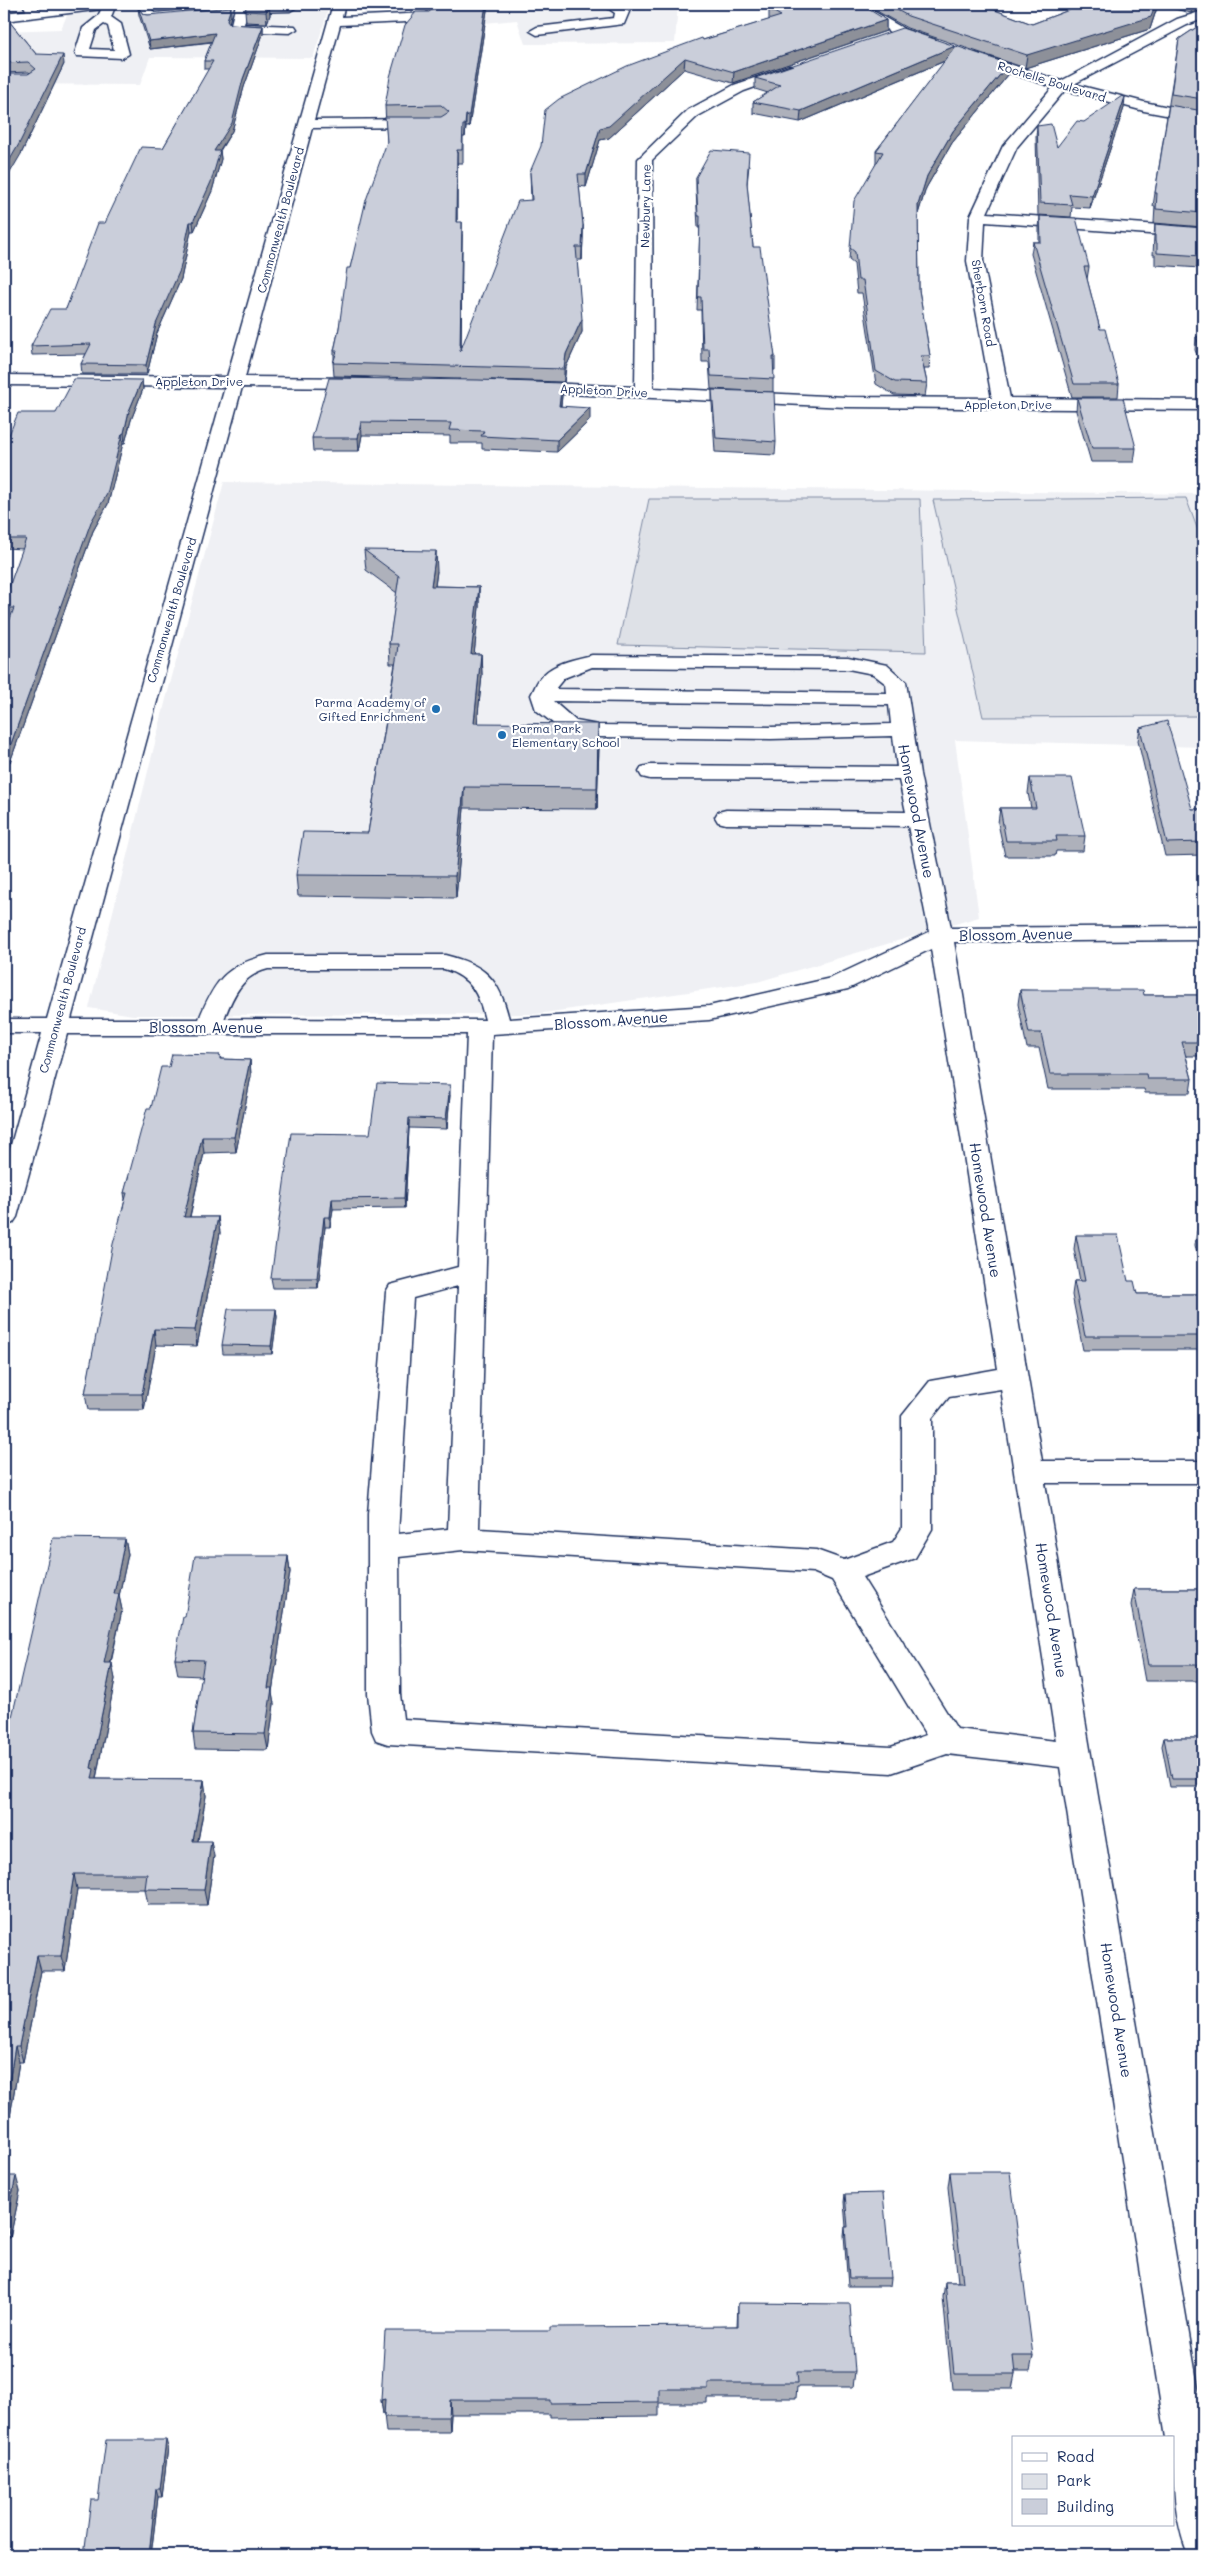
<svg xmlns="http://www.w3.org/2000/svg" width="1207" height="2559" font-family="Mali,sans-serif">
<rect width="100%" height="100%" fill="#fff"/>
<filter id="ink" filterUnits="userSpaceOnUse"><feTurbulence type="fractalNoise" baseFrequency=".02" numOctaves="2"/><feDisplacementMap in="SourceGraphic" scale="10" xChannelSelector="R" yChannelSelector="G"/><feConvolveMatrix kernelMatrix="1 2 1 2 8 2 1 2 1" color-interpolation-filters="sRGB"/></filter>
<g filter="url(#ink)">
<g fill="#eff0f4">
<polygon points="4,4 330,4 313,58 150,57 140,85 4,84 4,31 61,29 71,6 4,13"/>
<polygon points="367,4 678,4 675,43 525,44 517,20 475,24 361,23"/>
<polygon points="224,482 1203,494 1203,747 955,740 979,917 757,982 537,1014 133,1015 89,1008 165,703"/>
</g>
<g fill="#dee1e7" stroke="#7c88a2">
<polygon points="1186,498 1203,544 1203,716 983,717 933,500"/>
<polygon points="649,499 920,499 926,652 618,645"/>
</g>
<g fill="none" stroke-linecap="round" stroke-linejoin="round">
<g stroke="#1b2f5e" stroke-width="3">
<g id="minor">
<polygon points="23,4 35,4 41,13 39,16 29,16"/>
<path d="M104 4H116L111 17 121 24 129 54 122 58 77 56 75 53 83 28 98 16ZM104 24 108 26 114 50 90 49 96 30Z"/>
<polygon points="137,4 149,4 154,13 207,8 207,4 219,4 221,11 214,15 149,21 144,20"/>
<polygon points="236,4 302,4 290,11 247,12 244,24 295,26 297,29 290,33 232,31 230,28"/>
<path d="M333 4H345L342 17 429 13 436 17 429 21 340 25 314 120 423 119 430 123 423 127 312 128 245 377 365 378 371 379 374 383 371 387 365 388 242 387 71 1019H199C215 980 226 965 268 955H445C485 965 499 978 509 1019L709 1006 831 978 929 932 908 826 726 824 718 822 715 817 718 812 726 810 906 812 899 780 650 779 642 777 639 772 642 767 650 765 897 767 893 736 771 739 598 737 562 730 536 710 531 695C535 688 537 680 543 675 556 662 576 659 592 655L848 657 887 665 906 682 920 774 951 928 1203 926V940L954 942 1042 1461H1203V1483H1045L1203 2417V2555L1188 2554C1173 2518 1173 2476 1173 2438H1166L1060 1767 947 1754 891 1773 388 1744 376 1740 372 1731 368 1694V1514L386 1292 390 1285 458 1267 467 1034H67L17 1217 13 1223 4 1226V1170L42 1033H4V1019H47L225 387 4 385V375L227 377ZM592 667 848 669 873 674 886 684 887 693 555 689 564 678ZM553 701 889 705 891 724 771 727 598 725 576 721ZM931 949 998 1369 930 1381 902 1416V1528L893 1542 844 1560 816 1550 479 1529 492 1034 709 1020 848 989ZM268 969H444C471 977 479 994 485 1020L224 1019C233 996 242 975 268 969ZM458 1286 448 1529 398 1534 413 1298ZM1001 1389 1056 1741 957 1729 862 1577 915 1558 932 1529V1418L949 1397ZM463 1550 813 1572 832 1580 926 1735 891 1747 403 1719 400 1694 399 1557Z"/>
<path d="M602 4C612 4 621 3 629 12L624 24 537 35 530 31 537 27 614 18 615 13Z"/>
<polygon points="846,4 861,4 906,30 936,40 938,43 931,47 896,36"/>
<polygon points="1203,11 1203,19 1187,25 1074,84 1144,102 1203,114 1203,122 1144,111 1065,90 1017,147 987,213 1203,228 1203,238 985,222 983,261 1010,398 1203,400 1203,410 846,407 525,392 519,391 516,387 519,383 525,382 635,387 638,159 688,110 734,85 790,66 795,67 797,70 795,73 744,91 698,116 652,160 653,388 846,397 992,398 967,261 970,217 1003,146 1053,87 969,60 967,57 974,53 979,54 1061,81 1177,19"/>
</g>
</g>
<g stroke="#1b2f5e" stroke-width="3">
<polygon id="major" points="81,4 117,4 111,8 4,21 4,13"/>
</g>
<use href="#minor" fill="#fff" fill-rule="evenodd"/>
<use href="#major" fill="#fff" fill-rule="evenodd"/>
</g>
<g fill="#aeb1bb" stroke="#1b2f5e">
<polygon points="269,4 270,15 267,23 246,22 245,11"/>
<polygon points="426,4 488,4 469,127 466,127 465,137 463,137 463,163 457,163 457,222 462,235 461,350 531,200 530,172 703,40 769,20 769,9 886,20 886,31 733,83 684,69 609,138 600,140 586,187 579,186 583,225 583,238 582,260 577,260 582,332 566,367 564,382 491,380 562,383 562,396 561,406 590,420 557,452 482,449 482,443 450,443 450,436 362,435 359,451 313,451 312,438 460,379 334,376 333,363 334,360 334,351 339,328 350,268 387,143 385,106 427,12 427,11"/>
<polygon points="866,4 979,4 1032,24 1085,4 1203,4 1191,13 1158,5 1150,29 1025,68 907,28 866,5"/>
<polygon points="138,7 143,14 148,15 231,15 229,23 230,24 263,26 263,34 244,87 232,131 220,151 221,159 212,191 194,231 191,231 181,279 157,333 147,374 82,374 81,364 86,354 32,355 31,346 66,309 105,223 163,148 209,69 204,69 204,61 212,42 150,49 139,15"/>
<polygon points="4,15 36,54 64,64 21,154 28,74 30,73 29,72 4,73"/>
<polygon points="1203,23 1203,227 1154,223 1155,206 1153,206 1155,193 1179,39"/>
<polygon points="955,46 955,48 1009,64 1008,75 952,143 926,188 918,214 919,290 930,356 929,369 924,369 927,383 925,396 894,395 876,384 862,293 857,293 854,264 849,260 850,248 876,163 876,151 945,61 800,122 753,113 753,102 768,93 755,89 755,78"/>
<polygon points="1124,108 1090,208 1072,207 1071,217 1038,215 1036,137 1037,126 1057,147 1084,122"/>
<polygon points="749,165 747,185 753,247 775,357 775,370 773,370 773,392 711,389 709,362 702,362 701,310 697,310 700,228 698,228 696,189 696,177"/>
<polygon points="1040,216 1089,267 1087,279 1100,329 1119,384 1118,397 1072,397 1031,254 1033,242 1039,242 1039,228"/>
<polygon points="1155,224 1202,256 1200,268 1155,265 1155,255 1153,255 1154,236"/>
<polygon points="1196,337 1203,337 1203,371 1195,350"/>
<polygon points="142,380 143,389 131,420 125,443 123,443 108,504 93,531 10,762 5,762 4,765 4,635 10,618 4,618 4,601 23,549 4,548 4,447 56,413"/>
<polygon points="712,390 776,442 775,455 715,452 712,403"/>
<polygon points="1077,398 1136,448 1134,462 1091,462 1076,411"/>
<polygon points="364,550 437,571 435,586 479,587 479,607 474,654 481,654 482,675 477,723 599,745 597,809 464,808 456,898 298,896 296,875 368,833 395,664 390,664 389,644 397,593 366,570"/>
<polygon points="1140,728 1192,809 1203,809 1203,855 1165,856 1138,741"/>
<polygon points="1030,778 1085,836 1083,851 1056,851 1055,856 1005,856 998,823 1000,808 1031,808 1028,793"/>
<polygon points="1020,990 1144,995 1203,995 1203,1056 1186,1056 1192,1079 1190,1093 1145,1093 1144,1089 1048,1089 1039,1048 1027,1048 1018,1004"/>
<polygon points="220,1055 221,1059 250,1060 251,1076 236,1152 204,1153 190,1217 218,1217 220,1233 197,1346 156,1345 144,1410 88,1410 85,1394 125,1199 124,1193 151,1108 169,1067"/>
<polygon points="450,1095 447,1129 409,1128 405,1208 333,1209 330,1227 325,1227 318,1288 273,1288 271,1278 370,1134"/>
<polygon points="1197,1231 1203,1231 1203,1280 1195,1245"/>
<polygon points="1076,1235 1128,1281 1137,1294 1203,1294 1203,1350 1083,1350 1072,1295 1074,1281 1080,1281 1074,1249"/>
<polygon points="276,1309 277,1317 272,1354 223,1354 222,1345"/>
<polygon points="125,1539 128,1554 119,1596 122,1610 111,1663 115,1679 96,1779 204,1780 206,1796 198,1841 214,1856 207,1905 148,1905 145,1889 77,1889 65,1971 41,1971 23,2062 19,2062 4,2153 4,1752"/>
<polygon points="288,1556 290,1572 272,1692 274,1704 268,1750 195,1749 193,1733 202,1676 178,1675 175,1659 185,1617"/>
<polygon points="1134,1589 1203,1589 1203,1681 1145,1681 1131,1605"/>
<polygon points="1164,1738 1203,1738 1203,1787 1170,1787 1162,1746"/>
<polygon points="950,2172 1033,2356 1030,2371 1015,2371 1015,2374 1012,2389 952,2389 943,2297 945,2282 958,2282 948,2187"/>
<polygon points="4,2176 20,2191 10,2238 4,2238"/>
<polygon points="845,2194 891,2278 890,2286 848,2286 844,2235 845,2227 846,2227 844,2202"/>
<polygon points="738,2303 855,2372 853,2387 797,2387 796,2398 707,2398 707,2403 659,2403 659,2416 550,2417 550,2414 451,2414 450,2432 386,2432 384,2414 383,2414 381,2400 550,2331 737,2326"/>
<polygon points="168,2447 162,2497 158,2497 151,2555 84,2555"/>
</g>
<g fill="#8d9099" stroke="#1b2f5e">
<polygon points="269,4 270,15 267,23 266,12"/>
<polygon points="486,4 488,4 469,127 469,115"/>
<polygon points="1156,4 1158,4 1150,29 1025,68 1027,55"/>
<polygon points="1192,4 1203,4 1203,10 1191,13"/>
<polygon points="231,7 231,15 228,28 227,20"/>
<polygon points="886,20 886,31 733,83 734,72"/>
<polygon points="263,26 263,34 244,87 232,131 214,159 214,151 243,79"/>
<polygon points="215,33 216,41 150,49 149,41"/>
<polygon points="955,46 954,57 800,122 801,111"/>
<polygon points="63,55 64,64 21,154 4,183 4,170"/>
<polygon points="685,58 684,69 609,138 600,140 586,187 586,174 600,128"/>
<polygon points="1009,64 1008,75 952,143 926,188 917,217 918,205 927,176 953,131"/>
<polygon points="1125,97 1124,108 1090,208 1092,196"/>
<polygon points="466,115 466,127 465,137 465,125"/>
<polygon points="457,150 457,235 456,222"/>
<polygon points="220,151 221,159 212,191 194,231 193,222"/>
<polygon points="190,222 191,231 181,279 157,333 147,374 146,365 156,324"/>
<polygon points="462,222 462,235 461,365 460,352"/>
<polygon points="583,225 583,238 582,260 582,247"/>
<polygon points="582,319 582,332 566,367 564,382 564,369 566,354"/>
<polygon points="142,380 143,389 131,420 125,443 124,433 129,411"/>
<polygon points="562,383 562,396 559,418 559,406"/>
<polygon points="590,408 590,420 557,452 557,440"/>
<polygon points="361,422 362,435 359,451 358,438"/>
<polygon points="122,434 123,443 108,504 93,531 10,762 8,752"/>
<polygon points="436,551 437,571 432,607 431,586"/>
<polygon points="479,587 479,607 472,675 471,654"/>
<polygon points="481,654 482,675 475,744 474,723"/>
<polygon points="598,724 599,745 597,809 597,788"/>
<polygon points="464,787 464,808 456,898 455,876"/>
<polygon points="250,1060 251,1076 236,1152 234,1137"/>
<polygon points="450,1085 450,1095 447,1129 446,1119"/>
<polygon points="409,1118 409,1128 405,1208 404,1198"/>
<polygon points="202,1137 204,1153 186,1233 184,1217"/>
<polygon points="332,1199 333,1209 330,1227 330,1217"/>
<polygon points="218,1217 220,1233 197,1346 195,1330"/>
<polygon points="324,1217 325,1227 318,1288 317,1278"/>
<polygon points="276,1309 277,1317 272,1354 271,1346"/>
<polygon points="154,1329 156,1345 144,1410 142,1394"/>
<polygon points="125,1539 128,1554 119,1596 122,1610 107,1679 104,1663 114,1594"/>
<polygon points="288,1556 290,1572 272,1692 274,1704 268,1750 265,1734 268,1688"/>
<polygon points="112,1663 115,1679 96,1778 97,1784 92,1779 91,1768"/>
<polygon points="204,1780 206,1796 195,1856 193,1841"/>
<polygon points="211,1841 214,1856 207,1905 204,1890"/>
<polygon points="74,1874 77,1889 65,1971 61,1956"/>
<polygon points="37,1956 41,1971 23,2062 19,2046"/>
<polygon points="15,2046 19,2062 4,2153 4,2113"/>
<polygon points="16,2176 20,2191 10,2238 6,2224"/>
<polygon points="385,2399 387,2413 383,2414 381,2400"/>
<polygon points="450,2400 451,2414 450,2432 449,2417"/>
<polygon points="166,2440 168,2447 162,2497 160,2489"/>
<polygon points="156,2489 158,2497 151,2555 149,2555"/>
</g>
<g fill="#caceda" stroke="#1b2f5e">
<polygon points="247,4 269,4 266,12 245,11"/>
<polygon points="433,4 486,4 469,115 466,115 465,125 463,125 462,150 457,150 456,222 462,222 460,352 518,201 532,200 530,172 541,146 545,110 559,99 627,66 702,38 703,40 781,16 769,9 801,4 860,4 886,20 734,72 685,58 609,126 600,128 586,174 578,174 583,225 582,247 576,247 582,319 566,354 564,369 333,363 337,351 334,351 339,328 347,268 350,268 366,200 387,142 385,117 441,117 449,112 441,105 385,106 390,77 405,25 416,12 429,12 437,6"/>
<polygon points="886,4 979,4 1032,24 1085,4 1156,4 1151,17 1027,55 908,16"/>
<polygon points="138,7 143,14 148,15 231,7 227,20 230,24 263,26 243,79 232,123 214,151 220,151 211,182 193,222 190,222 180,270 156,324 146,365 81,364 91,344 31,346 50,309 66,309 98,223 105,223 141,147 163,148 213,61 204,61 215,33 149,41"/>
<polygon points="4,15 36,54 63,55 19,144 4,170 4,74 28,74 36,69 28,62 4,63"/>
<polygon points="1203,23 1203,99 1171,94 1179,39"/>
<polygon points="902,28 955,46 801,111 753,102 780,85 755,78"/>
<polygon points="956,46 1009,64 953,131 927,176 918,205 919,290 930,356 921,356 927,383 895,382 876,371 863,280 858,280 855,252 850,248 854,201 883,152 876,151"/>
<polygon points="1122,96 1125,97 1092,196 1069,194 1072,205 1040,203 1037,126 1051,124 1057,147 1077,121 1084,122"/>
<polygon points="1169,105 1203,111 1203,213 1156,209 1157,193 1155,193"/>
<polygon points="711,150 749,153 747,183 753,247 760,247 775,357 773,357 774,379 711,376 709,349 703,349 701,297 698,297 700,216 698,216 696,177"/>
<polygon points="1040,216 1076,218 1089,267 1084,267 1100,329 1105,329 1119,384 1074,384 1033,242 1041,242"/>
<polygon points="1155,224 1203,228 1203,242 1202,256 1157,253 1157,243 1155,242"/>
<polygon points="1196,337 1203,337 1203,354"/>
<polygon points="329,378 478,380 562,383 559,406 590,408 557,440 481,436 484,431 449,430 451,423 361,422 358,438 312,438"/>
<polygon points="74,379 142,380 129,411 124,433 122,434 107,494 91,522 8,752 4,752 4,635 14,608 4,608 4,601 26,539 4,539 4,447 18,413 56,413"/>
<polygon points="712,390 774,392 776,442 716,438"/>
<polygon points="1077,398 1123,398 1136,448 1092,448"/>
<polygon points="364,550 436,551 431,586 479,587 471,654 481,654 474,723 598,724 597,788 464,787 455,876 296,875 303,832 368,833 397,654 398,644 389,644 399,576"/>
<polygon points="1167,721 1192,809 1203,809 1203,842 1167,843 1140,728"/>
<polygon points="1030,778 1072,778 1085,836 1056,836 1057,841 1006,841 1000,808 1036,808"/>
<polygon points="1020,990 1143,990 1144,995 1203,995 1203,1042 1182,1042 1192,1079 1147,1079 1146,1074 1050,1074 1041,1033 1029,1033"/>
<polygon points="172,1054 220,1055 220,1059 250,1060 234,1137 202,1137 184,1217 218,1217 195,1330 154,1329 142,1394 85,1394 113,1244 127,1193 124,1193 147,1108 151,1108 161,1067 169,1067"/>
<polygon points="377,1083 450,1085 446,1119 409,1118 404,1198 332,1199 330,1217 324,1217 317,1278 271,1278 291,1133 370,1134"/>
<polygon points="1197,1231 1203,1231 1203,1255"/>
<polygon points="1076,1235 1118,1235 1128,1281 1134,1281 1137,1294 1203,1294 1203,1336 1085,1336 1074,1281 1085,1281"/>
<polygon points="228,1309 276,1309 271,1346 222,1345"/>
<polygon points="53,1538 125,1539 114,1594 119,1594 104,1663 112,1663 91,1768 94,1769 92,1779 204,1780 193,1841 211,1841 204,1890 145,1889 147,1874 74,1874 61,1956 37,1956 19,2046 15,2046 4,2113 4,1752"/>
<polygon points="195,1556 288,1556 268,1688 272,1688 265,1734 193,1733 204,1660 175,1659 183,1617 185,1617"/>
<polygon points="1134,1589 1203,1589 1203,1665 1148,1665"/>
<polygon points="1164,1738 1203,1738 1203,1779 1172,1779"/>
<polygon points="950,2172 1010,2172 1033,2356 1013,2356 1015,2374 954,2374 945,2282 963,2282"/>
<polygon points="4,2176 16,2176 6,2224 4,2224"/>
<polygon points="883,2193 891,2278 849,2278 845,2227 848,2227 845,2194"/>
<polygon points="738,2303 850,2304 855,2372 797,2372 798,2383 708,2383 708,2389 659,2389 659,2402 550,2403 550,2400 450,2400 449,2417 384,2417 385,2399 381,2400 385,2331 550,2331 550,2327 738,2326"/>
<polygon points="106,2440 166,2440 160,2489 156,2489 149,2555 84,2555 91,2500 98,2500"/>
</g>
</g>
<g fill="#1f6fb2" stroke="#fff" stroke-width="2">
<circle cx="436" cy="709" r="5"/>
<circle cx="502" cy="735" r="5"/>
</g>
<g text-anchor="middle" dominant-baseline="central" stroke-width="4.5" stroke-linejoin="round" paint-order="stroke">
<g font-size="12" fill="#1b2f5e" stroke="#fff">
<text transform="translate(1052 81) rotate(17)">Rochelle Boulevard</text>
<text transform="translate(645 206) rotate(-89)">Newbury Lane</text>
<text transform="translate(280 220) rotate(-75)">Commonwealth Boulevard</text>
<text transform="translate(984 303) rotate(80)">Sherborn Road</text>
<text x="199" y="381">Appleton Drive</text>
<text transform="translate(604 390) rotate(3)">Appleton Drive</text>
<text x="1008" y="404">Appleton Drive</text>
<text transform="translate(171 610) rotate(-74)">Commonwealth Boulevard</text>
<text transform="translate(62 1000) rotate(-75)">Commonwealth Boulevard</text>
</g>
<g font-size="12" fill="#1b2f5e" stroke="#fff" text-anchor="end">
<text x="426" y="702">Parma Academy of<tspan x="426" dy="14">Gifted Enrichment</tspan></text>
<text x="512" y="728" text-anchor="start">Parma Park<tspan x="512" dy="14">Elementary School</tspan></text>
</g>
<g font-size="15" fill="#1b2f5e" stroke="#fff">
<text transform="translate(917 811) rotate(79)">Homewood Avenue</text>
<text transform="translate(1016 934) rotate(-1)">Blossom Avenue</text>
<text transform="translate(611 1020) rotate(-4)">Blossom Avenue</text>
<text x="206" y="1027">Blossom Avenue</text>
<text transform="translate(986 1210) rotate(81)">Homewood Avenue</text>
<text transform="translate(1052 1610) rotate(81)">Homewood Avenue</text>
<text transform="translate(1117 2010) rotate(81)">Homewood Avenue</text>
</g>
</g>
<rect width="1207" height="2559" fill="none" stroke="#fff" stroke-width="20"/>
<rect x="10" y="10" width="1187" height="2539" fill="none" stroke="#1b2f5e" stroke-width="2" filter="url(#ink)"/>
<rect x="1012" y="2436" width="162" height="90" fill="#ffffff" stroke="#a4acbf"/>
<rect x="1022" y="2453" width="25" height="8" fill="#ffffff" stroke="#a4acbf"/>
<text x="1057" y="2462" font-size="15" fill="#1b2f5e">Road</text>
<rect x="1022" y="2474" width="25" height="15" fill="#dee1e7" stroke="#a4acbf"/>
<text x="1057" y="2486" font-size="15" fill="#1b2f5e">Park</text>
<rect x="1022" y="2499" width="25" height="15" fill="#caceda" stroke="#a4acbf"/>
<text x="1057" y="2512" font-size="15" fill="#1b2f5e">Building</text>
</svg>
